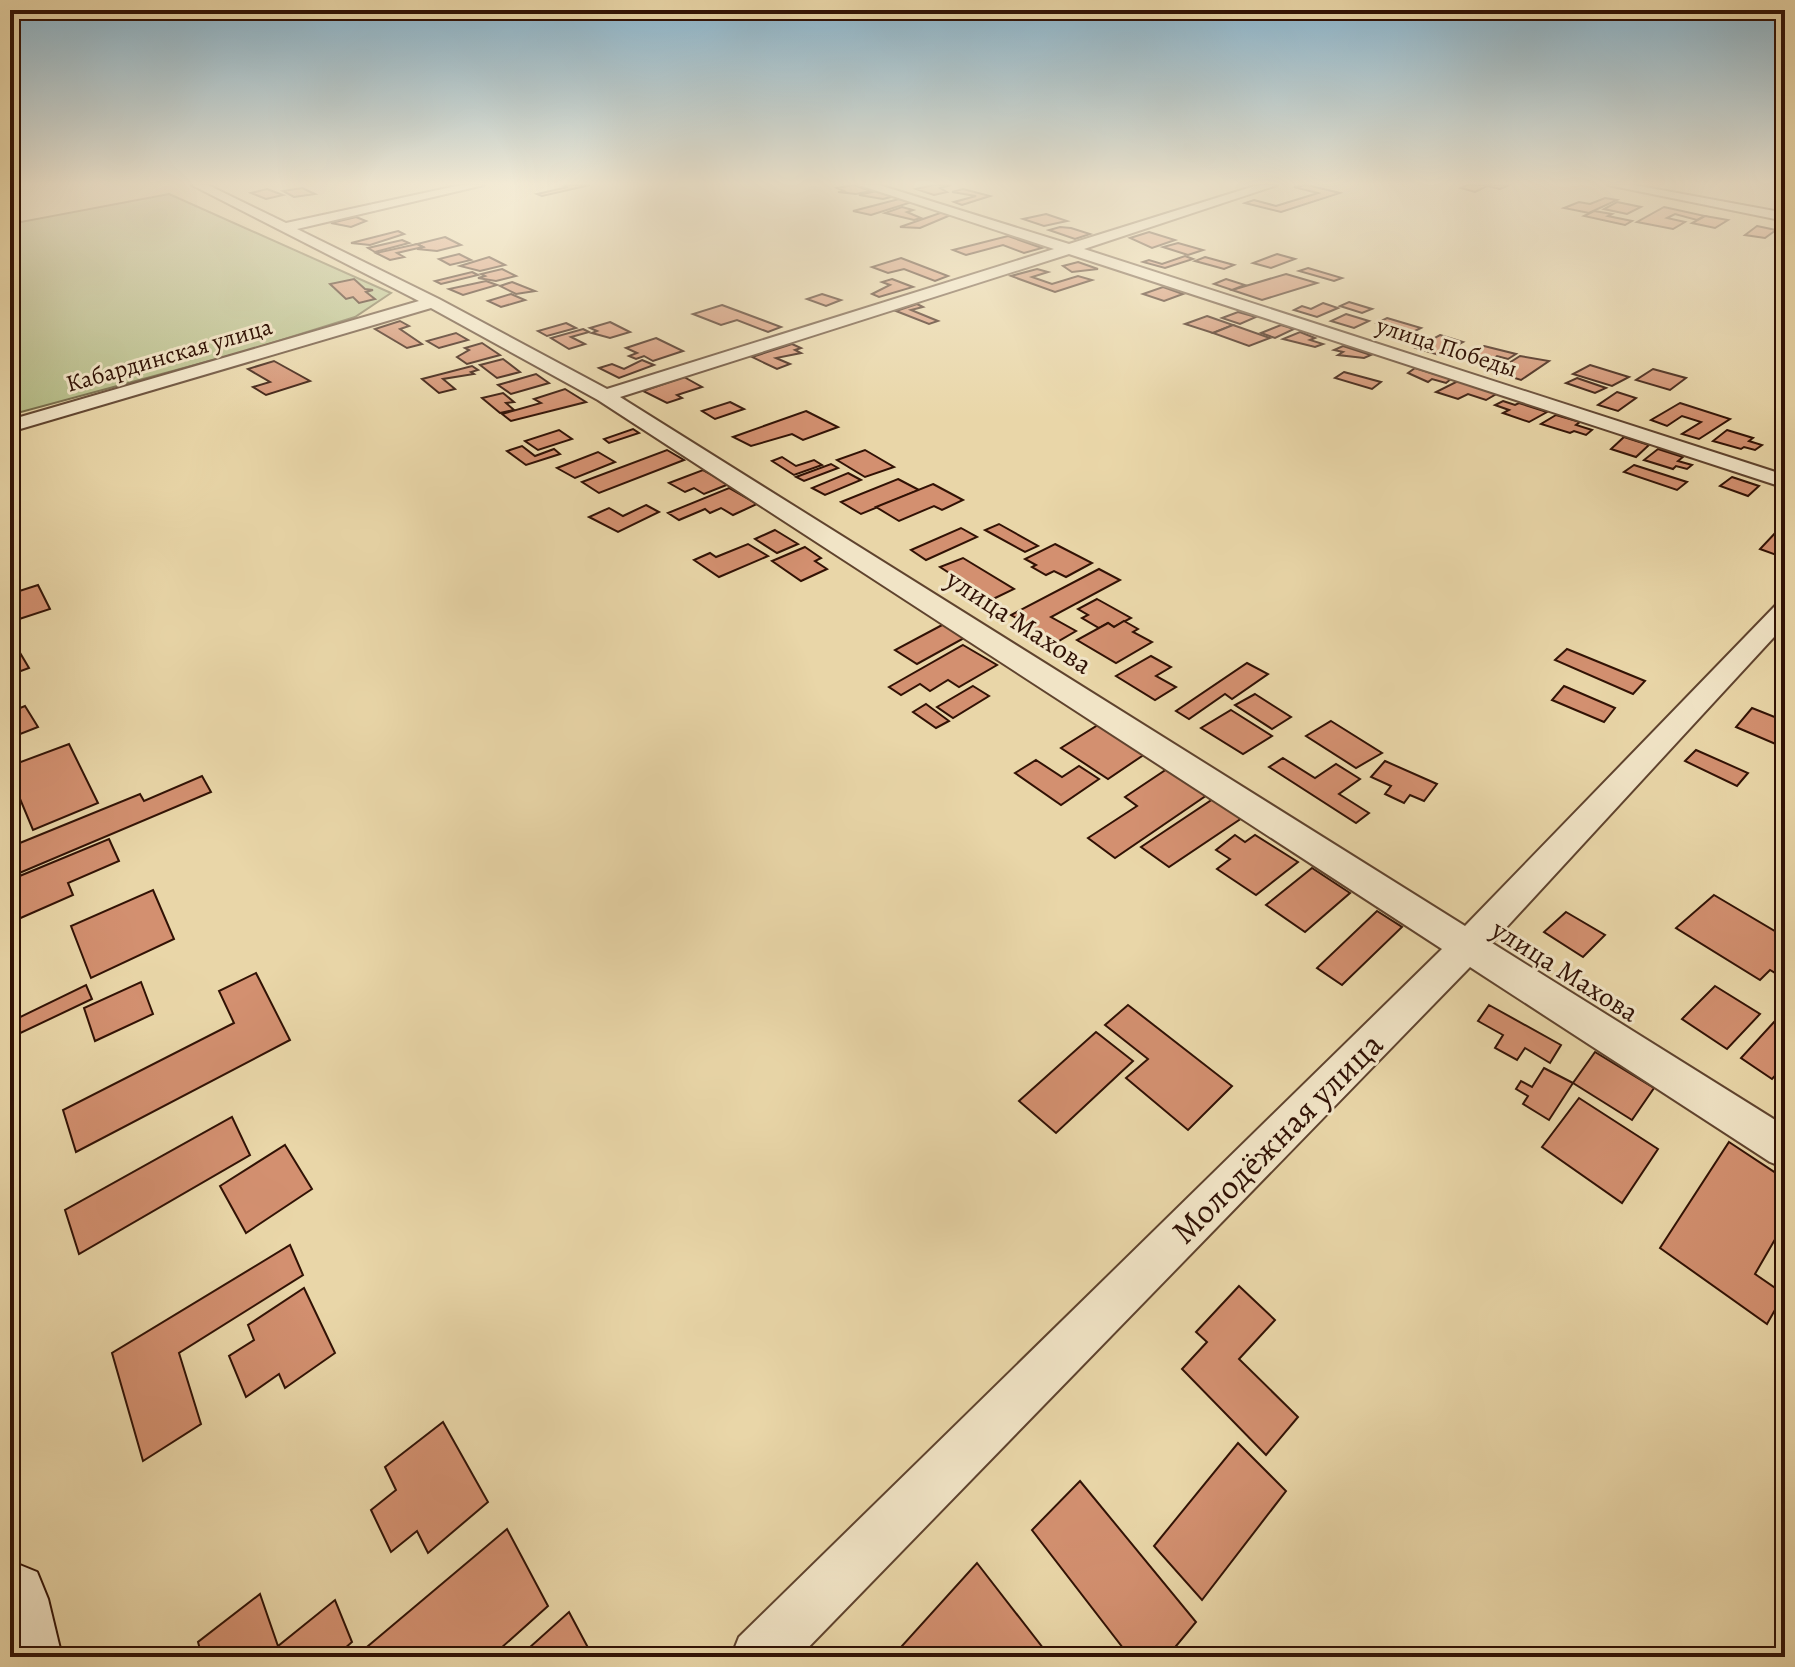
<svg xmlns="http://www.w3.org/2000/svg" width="1795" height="1667" font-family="Alegreya,serif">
<rect width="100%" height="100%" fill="#e9d6a8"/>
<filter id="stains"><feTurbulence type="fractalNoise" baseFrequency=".0025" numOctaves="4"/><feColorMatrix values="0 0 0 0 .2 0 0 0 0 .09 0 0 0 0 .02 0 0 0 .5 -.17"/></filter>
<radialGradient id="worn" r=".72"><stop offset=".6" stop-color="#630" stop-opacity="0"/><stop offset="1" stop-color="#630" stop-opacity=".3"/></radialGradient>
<polygon fill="#b5be88" stroke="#736846" stroke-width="2" points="169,194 391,293 355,317 243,352 10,415 10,224"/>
<g fill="#d39070" stroke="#311205" stroke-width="2">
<polygon points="567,185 590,185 542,196 537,194 568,187 564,186"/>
<polygon points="854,185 871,191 856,194 838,192 844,191 837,188"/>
<polygon points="934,185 951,185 940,188 947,192 934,195 916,189"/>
<polygon points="1307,185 1340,193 1281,212 1245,203 1254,200 1276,206 1318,193 1294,187"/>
<polygon points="1467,185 1509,185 1500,189 1487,186 1475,192 1461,188"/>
<polygon points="302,188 315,194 294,197 283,191"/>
<polygon points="267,189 283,195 266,199 251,193"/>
<polygon points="963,189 990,196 962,205 954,202 976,196 952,192"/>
<polygon points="876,191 895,196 883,199 859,195"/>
<polygon points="1605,198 1617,200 1589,213 1564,208 1579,202 1590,204"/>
<polygon points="899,199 912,202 871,215 853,211"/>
<polygon points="1617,202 1641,207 1627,214 1604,209"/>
<polygon points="902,207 913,210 907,212 921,218 914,220 885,213"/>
<polygon points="1664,207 1705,216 1697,220 1675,214 1667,218 1685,222 1673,229 1637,222"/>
<polygon points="1594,211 1612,214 1608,216 1632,221 1625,225 1584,216"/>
<polygon points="943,212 953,214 920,228 900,227"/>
<polygon points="1046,214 1067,221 1044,226 1023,219"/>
<polygon points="1705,216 1728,220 1715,228 1692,223"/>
<polygon points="356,217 366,221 351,227 331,223"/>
<polygon points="1757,226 1776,230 1765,238 1745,235"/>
<polygon points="1060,227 1071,228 1090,234 1075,239 1049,230"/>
<polygon points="398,231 404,234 370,245 351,243"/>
<polygon points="1149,232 1175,240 1152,248 1130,238"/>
<polygon points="1008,236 1042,248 1024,253 1003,245 966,255 953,250"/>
<polygon points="445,237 461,245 437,251 417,249 423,247 417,244"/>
<polygon points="402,240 409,243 375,252 368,248"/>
<polygon points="1178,243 1203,250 1188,255 1163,247"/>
<polygon points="417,244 423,247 397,253 404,257 390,260 376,253"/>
<polygon points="459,254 471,260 450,265 439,259"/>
<polygon points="1277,254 1295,259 1271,268 1253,263"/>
<polygon points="1185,256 1193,259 1165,268 1143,262 1149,260 1162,264"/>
<polygon points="489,257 505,265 480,271 460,266"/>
<polygon points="1205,257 1234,265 1224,269 1195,261"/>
<polygon points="901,258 948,276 935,281 904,269 888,273 872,267"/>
<polygon points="1078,262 1098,269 1072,272 1063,266"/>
<polygon points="1308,268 1342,278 1334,281 1299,271"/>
<polygon points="502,269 516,276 496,281 478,278 485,276 481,274"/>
<polygon points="1037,269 1048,272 1032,277 1052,284 1078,276 1092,280 1055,292 1011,276"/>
<polygon points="472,272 478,275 441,284 435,281"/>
<polygon points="1286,274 1317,283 1262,300 1232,290"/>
<polygon points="354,279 365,289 373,290 366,292 375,299 359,303 353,297 346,299 330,284"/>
<polygon points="892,279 913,287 879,297 872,294 890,285 882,282"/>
<polygon points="1226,279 1245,285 1232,290 1214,284"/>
<polygon points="486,281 497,285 463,295 449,289"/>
<polygon points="512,282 535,291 516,294 500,286"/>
<polygon points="1163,287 1183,294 1164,301 1143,294"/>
<polygon points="511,294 525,300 501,307 488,301"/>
<polygon points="822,294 841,300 826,306 807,299"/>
<polygon points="1349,302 1372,309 1362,313 1340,306"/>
<polygon points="1323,303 1338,308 1317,317 1294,310 1302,306 1311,309"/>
<polygon points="917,304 923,307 911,310 938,321 929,324 896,311"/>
<polygon points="722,305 781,327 768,332 737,320 721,325 693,314"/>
<polygon points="1238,312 1256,317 1240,324 1222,318"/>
<polygon points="1346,314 1369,321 1354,328 1331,321"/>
<polygon points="1207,316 1233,325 1213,333 1185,324"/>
<polygon points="1387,318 1421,328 1411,333 1377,323"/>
<polygon points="400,321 409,326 400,329 422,344 407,348 375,329"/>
<polygon points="610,322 630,332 610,338 592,333 597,331 590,328"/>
<polygon points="566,323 576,328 547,336 538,331"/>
<polygon points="1233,325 1270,338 1249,346 1213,333"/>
<polygon points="1281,325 1294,329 1275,338 1261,333"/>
<polygon points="583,329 589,332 571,337 585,344 569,349 551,338"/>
<polygon points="1300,332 1315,338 1310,340 1323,344 1315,347 1283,339"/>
<polygon points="456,333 468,340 439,348 427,341"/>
<polygon points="1440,335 1463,342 1439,355 1416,348"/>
<polygon points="656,338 683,351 653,361 644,356 636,359 629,356 637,353 626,348"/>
<polygon points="482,343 500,355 467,364 457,357 469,350 465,348"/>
<polygon points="792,344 801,348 795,350 801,353 776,358 790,364 777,369 752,357"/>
<polygon points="1343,346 1371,355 1364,358 1338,355 1343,352 1334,350"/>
<polygon points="1484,346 1516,354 1508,359 1497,356 1492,360 1472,355"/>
<polygon points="1520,356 1549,361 1521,380 1495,372"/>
<polygon points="503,359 520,372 497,378 480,365"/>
<polygon points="642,360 654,365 619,378 599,368 612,364 624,369"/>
<polygon points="274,361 310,381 266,395 253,387 270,382 248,369"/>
<polygon points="1590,365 1629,377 1612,386 1573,374"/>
<polygon points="472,366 478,370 471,372 474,374 443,379 455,389 439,393 422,379"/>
<polygon points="1415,368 1451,379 1446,383 1432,379 1428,382 1408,373"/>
<polygon points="1653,369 1686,378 1670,390 1636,380"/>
<polygon points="1344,372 1381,382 1372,389 1335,378"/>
<polygon points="536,374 549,383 511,394 498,385"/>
<polygon points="684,377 702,387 677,395 682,398 667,403 643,391"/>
<polygon points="1577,378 1606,388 1595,393 1566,383"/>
<polygon points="1458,381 1498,393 1486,400 1468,394 1458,399 1436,392"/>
<polygon points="565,389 586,402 511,421 502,414 541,403 534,399"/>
<polygon points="1617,392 1636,398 1618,411 1598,405"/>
<polygon points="503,393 514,402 506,403 514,410 500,413 482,398"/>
<polygon points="1503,401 1515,405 1519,403 1547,412 1529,422 1503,413 1509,410 1495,405"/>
<polygon points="730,402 744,409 715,419 702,411"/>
<polygon points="1680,403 1730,419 1699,439 1682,434 1701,422 1682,416 1667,426 1651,420"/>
<polygon points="806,411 838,427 803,440 792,434 751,446 733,437"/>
<polygon points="1556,415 1580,422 1576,425 1592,430 1586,435 1574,431 1570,433 1541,424"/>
<polygon points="633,429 639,433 609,443 604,439"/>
<polygon points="559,430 572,439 538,450 525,441"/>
<polygon points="1727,430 1753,438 1749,441 1762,445 1755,450 1744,447 1741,449 1713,441"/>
<polygon points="1624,437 1649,445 1636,457 1611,449"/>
<polygon points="522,446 535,456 554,449 560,454 526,465 507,451"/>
<polygon points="1658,449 1683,457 1678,461 1692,465 1687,469 1676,466 1673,469 1644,460"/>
<polygon points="667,450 684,460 599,493 582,482"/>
<polygon points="865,450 894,467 865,477 837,460"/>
<polygon points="598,452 615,462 575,478 557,468"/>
<polygon points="782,457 796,466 814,460 822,465 794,475 772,461"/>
<polygon points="831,464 838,468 804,481 796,477"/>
<polygon points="1634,465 1687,482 1677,490 1624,472"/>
<polygon points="703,470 729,484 704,494 694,488 685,492 669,483"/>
<polygon points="848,473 861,480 825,495 812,488"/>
<polygon points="1732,477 1759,486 1748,496 1720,486"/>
<polygon points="898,479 919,490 861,514 841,502"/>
<polygon points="933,484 963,500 942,510 934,506 899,521 876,507"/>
<polygon points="729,488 757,504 733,515 721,508 710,513 705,509 679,520 668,513"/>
<polygon points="646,505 659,512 618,532 589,517 609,508 623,516"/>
<polygon points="999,524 1038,546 1025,552 985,530"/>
<polygon points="961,528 977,537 926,560 911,550"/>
<polygon points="775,530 798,544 777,553 755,539"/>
<polygon points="1778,530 1785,533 1785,558 1760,549"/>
<polygon points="748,544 768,556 719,577 694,560 710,553 716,557"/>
<polygon points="1055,544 1092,563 1066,577 1054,571 1046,575 1032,567 1036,565 1025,559"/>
<polygon points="805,547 821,558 815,561 827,569 801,581 772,561"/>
<polygon points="963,558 1014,589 991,600 940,567"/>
<polygon points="1099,569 1120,580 1051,617 1076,631 1057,642 1011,615"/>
<polygon points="38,585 50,609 10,622 10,594"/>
<polygon points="1097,599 1131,618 1114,627 1108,623 1099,628 1082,618 1088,615 1078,609"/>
<polygon points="1124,621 1138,629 1133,632 1152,642 1116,663 1077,640 1108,623 1114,627"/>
<polygon points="944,624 966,637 917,664 895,650"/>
<polygon points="963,645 997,665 959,687 948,680 930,691 920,684 901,695 889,687"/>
<polygon points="16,646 29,668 10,675 10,648"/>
<polygon points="1567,649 1645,681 1633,694 1555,660"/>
<polygon points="1151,656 1171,667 1156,676 1176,687 1155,700 1116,676"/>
<polygon points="1247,663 1268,674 1232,699 1225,694 1189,719 1176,711"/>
<polygon points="973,686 989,696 953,718 937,707"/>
<polygon points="1564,686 1615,708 1604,722 1552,700"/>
<polygon points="1255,694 1291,717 1272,729 1235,705"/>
<polygon points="926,704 949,721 936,728 913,712"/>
<polygon points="25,706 38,727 10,738 10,712"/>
<polygon points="1752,708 1782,720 1776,728 1785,732 1785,748 1736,727"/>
<polygon points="1231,710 1272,736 1243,754 1201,728"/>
<polygon points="1331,721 1382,753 1356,768 1306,736"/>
<polygon points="1098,725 1145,754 1108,779 1061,748"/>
<polygon points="69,744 98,803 33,830 10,775 10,766"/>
<polygon points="1696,750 1748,773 1737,786 1685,761"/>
<polygon points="1283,758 1315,778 1336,764 1360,779 1339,794 1369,813 1356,823 1269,767"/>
<polygon points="1036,760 1062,777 1079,766 1099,779 1061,805 1015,773"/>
<polygon points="1385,761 1437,784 1424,801 1410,795 1404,803 1385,794 1391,786 1371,777"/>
<polygon points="1167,769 1207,795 1115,858 1088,838 1137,806 1125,797"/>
<polygon points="202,776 211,792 10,877 10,847 140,794 144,801"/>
<polygon points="1213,799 1242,818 1169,867 1141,847"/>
<polygon points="1235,835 1245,842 1255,835 1298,862 1256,895 1217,869 1230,859 1216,850"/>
<polygon points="109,839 119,861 68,883 73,895 16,920 14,912 10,914 10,880"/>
<polygon points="1312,868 1350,893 1305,932 1266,905"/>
<polygon points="153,890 174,939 91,978 71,926"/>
<polygon points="1714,895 1785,937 1785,979 1770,970 1760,980 1676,928"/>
<polygon points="1377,911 1402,927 1342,985 1317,968"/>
<polygon points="1566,912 1605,935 1583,957 1544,932"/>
<polygon points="256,973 290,1040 76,1152 63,1110 234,1023 219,991"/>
<polygon points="141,982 153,1014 95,1041 84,1008"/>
<polygon points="86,985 92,999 12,1037 10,1022"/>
<polygon points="1715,986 1760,1014 1727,1049 1682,1019"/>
<polygon points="1128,1005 1232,1086 1188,1130 1126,1078 1148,1059 1105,1025"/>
<polygon points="1489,1005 1561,1045 1550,1063 1525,1048 1517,1060 1495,1048 1503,1035 1478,1021"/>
<polygon points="1785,1010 1785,1065 1772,1079 1741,1058"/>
<polygon points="1096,1032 1133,1061 1056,1133 1019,1101"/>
<polygon points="1595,1052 1654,1088 1632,1120 1573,1083"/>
<polygon points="1544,1068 1573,1083 1549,1120 1523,1104 1528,1096 1516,1089 1521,1081 1532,1087"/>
<polygon points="1579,1098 1658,1149 1622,1203 1542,1147"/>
<polygon points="232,1117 250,1155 79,1254 65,1210"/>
<polygon points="1729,1142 1785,1179 1785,1222 1755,1274 1784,1294 1767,1324 1660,1248"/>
<polygon points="285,1145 312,1189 246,1233 220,1186"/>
<polygon points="290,1245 303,1275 179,1353 201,1424 143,1461 112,1353"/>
<polygon points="1239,1286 1275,1320 1239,1359 1298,1417 1266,1455 1182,1369 1207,1342 1196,1332"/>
<polygon points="304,1288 335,1353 285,1388 279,1374 246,1397 229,1356 254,1340 248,1325"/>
<polygon points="443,1422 488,1502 428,1553 417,1531 391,1552 371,1510 396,1490 385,1467"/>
<polygon points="1238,1443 1286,1491 1202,1600 1154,1546"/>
<polygon points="1080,1481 1196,1622 1167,1657 1130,1657 1032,1530"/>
<polygon points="507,1529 548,1606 491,1657 355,1657"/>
<polygon points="977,1563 1050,1657 908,1657 901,1647"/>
<polygon points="260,1594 278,1646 335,1600 352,1642 335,1657 202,1657 198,1642"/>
<polygon points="569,1612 593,1657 519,1657"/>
</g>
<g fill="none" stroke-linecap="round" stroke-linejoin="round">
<g stroke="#5f432e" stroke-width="4">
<g id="street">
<polygon points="192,185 208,185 286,223 461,185 484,185 297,229 439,299 607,389 1054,249 859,185 879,185 1069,244 1258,185 1277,185 1084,249 1785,475 1785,488 1069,254 620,397 1465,926 1776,605 1785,602 1785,625 1492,943 1785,1126 1785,1168 1770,1162 1470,967 799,1657 731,1657 739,1637 1442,949 598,400 431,308 10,432 10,420 419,301"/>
<polygon points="1608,185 1634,185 1785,213 1785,221"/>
</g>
</g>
<g stroke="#311205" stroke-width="4">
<polygon id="secondary" points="10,1561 37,1572 48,1599 62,1657 10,1657"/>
</g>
<use href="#street" fill="#f1e4c6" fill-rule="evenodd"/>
<use href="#secondary" fill="#f1e4c6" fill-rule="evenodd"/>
</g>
<linearGradient id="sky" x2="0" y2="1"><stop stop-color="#88b6d1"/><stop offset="0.44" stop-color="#f5edd8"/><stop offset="1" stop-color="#f5edd8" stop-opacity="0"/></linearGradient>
<rect width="1795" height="418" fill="url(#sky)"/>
<g text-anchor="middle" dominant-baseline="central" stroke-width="6" stroke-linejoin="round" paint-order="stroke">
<g font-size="24" fill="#311205" stroke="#f1e4c6">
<text transform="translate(1447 347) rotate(18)">улица Победы</text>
<text transform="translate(169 355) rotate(-16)">Кабардинская улица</text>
</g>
<g font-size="28" fill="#311205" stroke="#f1e4c6">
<text transform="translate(1019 622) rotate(33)">улица Махова</text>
<text transform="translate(1565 971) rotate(32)">улица Махова</text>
</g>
<g font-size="34" fill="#311205" stroke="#f1e4c6">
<text transform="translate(1277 1138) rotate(-45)">Молодёжная улица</text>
</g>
</g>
<rect width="1795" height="1667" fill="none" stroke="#e9d6a8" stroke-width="40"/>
<rect x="12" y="12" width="1771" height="1643" fill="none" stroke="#311205" stroke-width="4"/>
<rect x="20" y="20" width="1755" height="1627" fill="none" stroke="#311205" stroke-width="2"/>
<rect width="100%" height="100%" filter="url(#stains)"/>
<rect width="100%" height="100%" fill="url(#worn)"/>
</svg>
